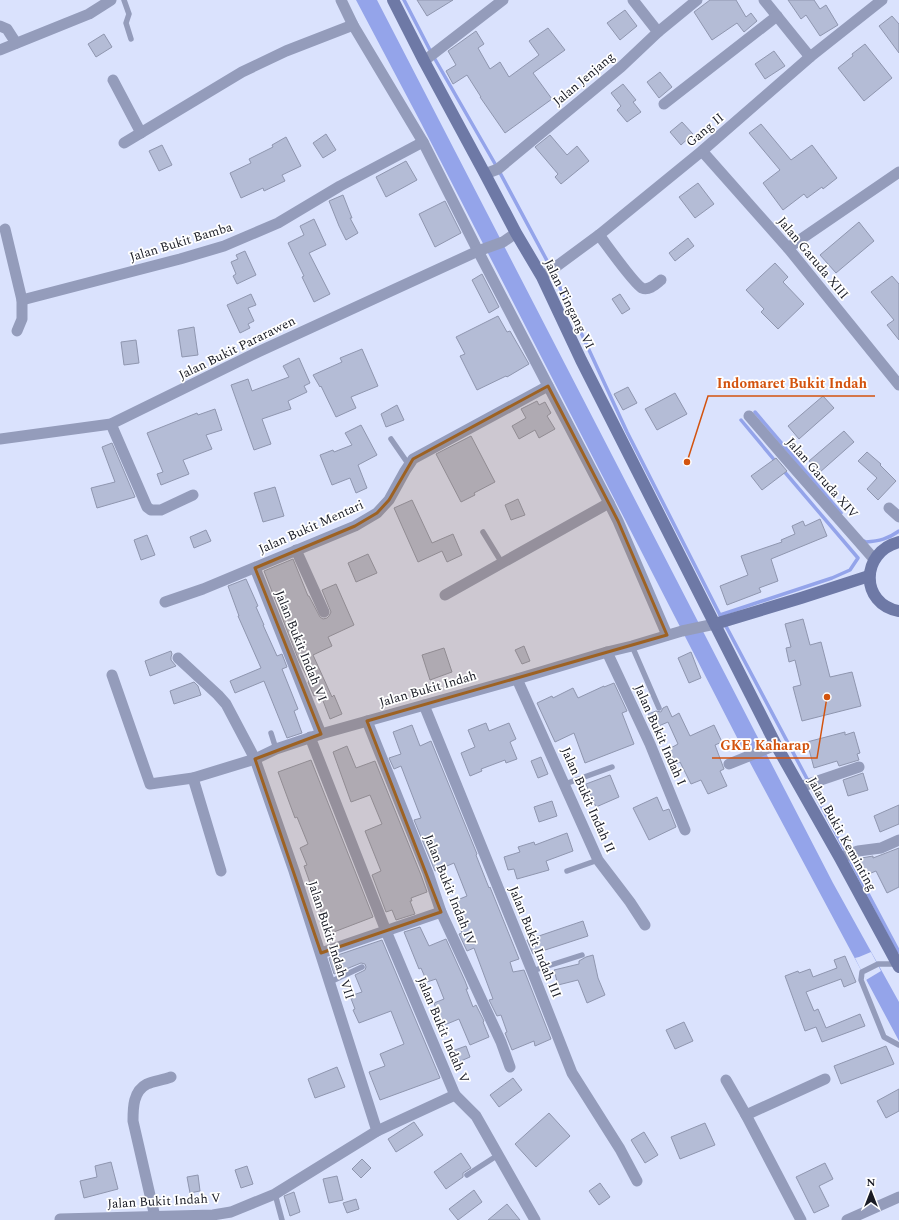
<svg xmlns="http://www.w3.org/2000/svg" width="899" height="1220" font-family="Spectral,serif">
<rect width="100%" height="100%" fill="#dae2fd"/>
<polygon fill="#94a4ea" points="356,0 377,0 833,883 899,1002 899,1041 747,757 421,123"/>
<polygon fill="#dae2fd" points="871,952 881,971 866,980 855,958 859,957"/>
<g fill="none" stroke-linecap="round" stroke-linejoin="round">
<g stroke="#94a4ea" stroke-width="3.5">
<polyline points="404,0 432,54 498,169 552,270 627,432 720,615 899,952"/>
<polyline points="755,412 841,513"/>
<polyline points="741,420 776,462"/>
<path d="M864 541 866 542C879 541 888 539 899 531"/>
<polyline points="720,615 832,578 850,570 858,558 783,470"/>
</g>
</g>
<g fill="#b4bcd6" stroke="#8f96af">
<polygon points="417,0 453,0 427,16"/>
<polygon points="710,0 736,0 746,17 751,13 757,21 744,32 737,23 712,40 694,12"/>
<polygon points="788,0 814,0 820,9 826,5 838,25 820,36 806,15 801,19"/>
<polygon points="625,10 637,26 620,40 607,23"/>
<polygon points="892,16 899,24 899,53 879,26"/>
<polygon points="548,28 565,50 533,73 552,99 505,133 480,97 481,97 467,75 453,84 446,71 456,65 448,51 476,31 484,44 478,48 490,69 500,62 509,77 539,55 529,41"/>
<polygon points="104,34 112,47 96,57 88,44"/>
<polygon points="865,44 892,78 864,101 838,68 853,56 852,54"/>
<polygon points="774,51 785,66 765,79 755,64"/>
<polygon points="660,72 672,87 659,98 647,82"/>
<polygon points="623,84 636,100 633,102 641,112 627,122 617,110 621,106 611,93"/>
<polygon points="682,122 693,134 681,145 670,132"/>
<polygon points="761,124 791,160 812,145 837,178 823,189 822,187 807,198 804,194 783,210 763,183 780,170 749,133"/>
<polygon points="326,134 336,150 323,158 313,143"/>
<polygon points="550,135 567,155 577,146 589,161 561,184 555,177 558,174 535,147"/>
<polygon points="286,137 301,166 282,175 285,181 264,191 263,188 241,198 230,173 251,163 249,159 273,147 272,145"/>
<polygon points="162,145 172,165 159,171 149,151"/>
<polygon points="406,161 417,180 386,197 376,177"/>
<polygon points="698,183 714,204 695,218 679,197"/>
<polygon points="343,195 352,218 350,218 358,233 346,240 339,226 329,201"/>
<polygon points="445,201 461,233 435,247 419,214"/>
<polygon points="314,219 326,245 309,253 330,294 314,302 302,277 304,276 288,243 304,235 300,226"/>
<polygon points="859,222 874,241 836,273 820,255"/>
<polygon points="688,238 694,246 675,261 669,253"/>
<polygon points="245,251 256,275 237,284 233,276 236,274 231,262 238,259 236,255"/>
<polygon points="775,263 788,277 783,282 804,304 778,329 761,312 764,309 746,290"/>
<polygon points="482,274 499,307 489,313 472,280"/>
<polygon points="892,276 899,284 899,340 887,325 894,320 871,292"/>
<polygon points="251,294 256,305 248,308 254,321 248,324 250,328 240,333 227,305"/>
<polygon points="620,294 630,309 622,314 612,299"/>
<polygon points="498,316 507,332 510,331 529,364 507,377 506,376 477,390 460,356 465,354 456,337"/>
<polygon points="194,327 198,355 182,357 178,330"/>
<polygon points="136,340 139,363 124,365 121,342"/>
<polygon points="362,349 378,386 351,397 356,408 336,417 321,386 320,387 313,375 342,362 340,358"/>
<polygon points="299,358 310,383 304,386 307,392 288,401 291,409 262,419 271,444 254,450 231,385 248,379 252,391 289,377 283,366"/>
<polygon points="628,387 637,403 623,410 614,394"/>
<polygon points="675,393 687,414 657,430 645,409"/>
<polygon points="823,396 834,408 799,439 788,426"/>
<polygon points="537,401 539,405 545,402 551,413 547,416 555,429 539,438 535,430 519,439 512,426 526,418 521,409"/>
<polygon points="397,405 404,420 386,427 381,414"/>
<polygon points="215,409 222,430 206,435 212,449 183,460 189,474 161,485 157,474 163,472 147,433 197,413 198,415"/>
<polygon points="361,425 377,455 358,465 367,488 356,493 350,478 332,485 320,455 333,450 334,452 352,445 345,433"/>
<polygon points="844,431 854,442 819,473 809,461"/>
<polygon points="471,436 495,482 474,493 475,495 461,502 436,454"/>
<polygon points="112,443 135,497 97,508 91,488 115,482 102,447"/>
<polygon points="867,452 881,464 880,465 896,481 878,500 867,489 877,478 858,461"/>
<polygon points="776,458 787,471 762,490 751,476"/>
<polygon points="275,487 284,516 263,522 254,493"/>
<polygon points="518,499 525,515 511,520 505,505"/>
<polygon points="412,500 432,543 453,534 462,555 447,562 442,551 418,562 394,508"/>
<polygon points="820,519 827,536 771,559 778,581 759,588 761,592 727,605 720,586 748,575 741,556 782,542 781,540 795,534 792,526 803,521 805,526"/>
<polygon points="206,530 211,541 194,548 190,537"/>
<polygon points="147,535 155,555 141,560 134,540"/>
<polygon points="368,554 377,573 356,582 348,563"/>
<polygon points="293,559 308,596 309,596 320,617 323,619 327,618 329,616 331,612 322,590 336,584 354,625 328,637 332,646 313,655 332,697 334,695 342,714 330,719 320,693 314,696 308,682 309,681 299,661 264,571"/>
<polygon points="246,579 258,606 256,607 264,625 263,625 277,656 282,654 287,667 282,669 298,709 294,711 302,733 287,738 264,681 235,693 230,681 261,668 238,616 239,616 228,586"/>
<polygon points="803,619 810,645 821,642 830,677 852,672 861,706 802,721 793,687 801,685 795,660 789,662 786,648 791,647 785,624"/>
<polygon points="524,646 530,661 522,664 515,650"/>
<polygon points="444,648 452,672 430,680 422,655"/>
<polygon points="171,651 172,654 171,657 171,660 176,666 150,676 145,661"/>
<polygon points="691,652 701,678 689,683 678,658"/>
<polygon points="194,682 198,686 201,695 174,704 170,691"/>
<polygon points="614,683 627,711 622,713 634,744 585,763 574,733 555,742 537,703 552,696 553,698 573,688 578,698 604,686 604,687"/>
<polygon points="667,706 672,717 679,713 690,736 714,725 722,742 715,745 724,769 720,771 727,786 708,794 701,780 691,784 680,762 676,764 669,749 678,744 668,722 654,728 648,714 656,711 661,712 663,708"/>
<polygon points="486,723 489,731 509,723 516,739 510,742 517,759 506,763 505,760 481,769 482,771 470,776 461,753 475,747 468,730"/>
<polygon points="412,725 420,746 431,741 477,854 476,855 489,888 490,887 519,959 510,962 513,972 524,970 551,1039 535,1046 534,1041 512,1050 505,1033 507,1032 501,1015 497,1016 489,1000 493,999 474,948 467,951 459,934 462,933 450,903 467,896 454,863 435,871 414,820 421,818 401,766 394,769 389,758 401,754 393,732"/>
<polygon points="845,732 845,735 854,732 860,753 857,754 859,760 839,766 837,761 814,768 807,742"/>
<polygon points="347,746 356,768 375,761 421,875 427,892 411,898 412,901 410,901 415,914 396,920 392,910 386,912 372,875 381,871 365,831 382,824 370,795 351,802 333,752"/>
<polygon points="541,757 548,774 538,778 531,761"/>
<polygon points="311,760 373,917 326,935 320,918 323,917 317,901 321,899 314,881 310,883 304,866 307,865 300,848 308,844 297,817 295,818 278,772"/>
<polygon points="863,773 868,790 848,796 843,780"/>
<polygon points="610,775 619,797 596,807 586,784"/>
<polygon points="657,797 663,811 669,809 676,827 649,840 633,808"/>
<polygon points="552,801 557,816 539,822 534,807"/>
<polygon points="899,805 899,824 880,832 874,816"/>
<polygon points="567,833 573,851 546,861 549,870 517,879 514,869 508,870 504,857 520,852 518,847 534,842 535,845"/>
<polygon points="899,848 899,887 887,893 876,871 864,876 856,859 873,856 873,858"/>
<polygon points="583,921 588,936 533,954 527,940"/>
<polygon points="420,927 429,946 446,939 465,981 468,989 466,989 473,1007 476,1005 484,1021 483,1022 489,1037 470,1045 459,1019 442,1026 434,1003 444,999 436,979 427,982 421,968 419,969 404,932"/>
<polygon points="382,940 440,1078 380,1100 369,1072 385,1066 380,1054 404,1044 391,1011 359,1023 353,1010 355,1009 350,996 362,992 355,975 365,970 366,967 365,964 361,963 334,974 329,958"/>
<polygon points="593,955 598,978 605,995 587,1003 578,980 558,985 554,970 579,964 579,961 586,957"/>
<polygon points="845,956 856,982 844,987 841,979 806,992 814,1011 818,1009 826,1028 860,1014 865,1026 822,1042 816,1027 805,1031 785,976 798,971 799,973 810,969 813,977 837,968 834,960"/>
<polygon points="684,1022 693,1041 675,1049 666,1030"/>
<polygon points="466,1046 470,1057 456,1063 452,1051"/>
<polygon points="886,1046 894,1064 841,1084 834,1066"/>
<polygon points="337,1067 345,1087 315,1098 308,1079"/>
<polygon points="513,1078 522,1090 499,1107 490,1095"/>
<polygon points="899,1089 899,1111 886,1118 877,1101"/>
<polygon points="549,1113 570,1136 536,1167 515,1144"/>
<polygon points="414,1122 423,1135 396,1152 388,1139"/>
<polygon points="705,1123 715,1145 680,1159 671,1137"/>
<polygon points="644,1132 658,1155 645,1163 631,1140"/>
<polygon points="461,1153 471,1168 463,1173 463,1177 446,1189 434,1172"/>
<polygon points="362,1159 371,1168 361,1178 352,1169"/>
<polygon points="111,1162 118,1189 84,1198 80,1181 97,1177 95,1166"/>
<polygon points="825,1163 833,1179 819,1186 829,1206 814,1213 796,1177"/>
<polygon points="247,1166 253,1184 241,1188 235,1170"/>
<polygon points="198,1175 200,1191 190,1193 187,1177"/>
<polygon points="337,1176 343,1200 329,1203 323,1179"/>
<polygon points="600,1183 610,1197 599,1205 589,1191"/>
<polygon points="474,1190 482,1202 458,1220 449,1209"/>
<polygon points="294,1192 300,1212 290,1216 284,1196"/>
<polygon points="356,1199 359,1209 347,1213 343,1203"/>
<polygon points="507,1204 520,1220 488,1220"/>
</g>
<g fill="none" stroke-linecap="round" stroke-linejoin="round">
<g stroke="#949cbb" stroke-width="5.5">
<polyline points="124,0 129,14 126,23 131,39"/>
<polyline points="391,439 409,465"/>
<polyline points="483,532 502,563"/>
<polyline points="632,646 659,708"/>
<polyline points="271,733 276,749"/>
<polyline points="565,784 612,767"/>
<polyline points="567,871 598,860"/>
<polyline points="897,964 878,964 862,972 861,980 884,1037 899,1045"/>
<polyline points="532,971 582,955"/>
<polyline points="330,982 362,967"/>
<polyline points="467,1175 498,1155"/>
<polyline points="275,1194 282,1220"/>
</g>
<g stroke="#949cbb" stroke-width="11">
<polyline points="341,0 353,25 423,142 478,251 609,503 618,521 667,635"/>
<polyline points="633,0 658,32"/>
<polyline points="764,0 810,57"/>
<polyline points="0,26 7,29 16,43"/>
<polyline points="0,50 89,14 111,0"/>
<polyline points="424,61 503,0"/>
<polyline points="113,80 141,133"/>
<polyline points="664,104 777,16"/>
<polyline points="124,143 242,72 286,51 353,25"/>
<polyline points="702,151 788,248 899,385"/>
<polyline points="485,174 498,169 621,67 658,32 697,0"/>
<polyline points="5,229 22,300 180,259 224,246 278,223 340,186 423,142"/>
<path d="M599 235C606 244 634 284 642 288 649 291 656 284 661 280"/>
<polyline points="788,248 899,172"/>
<polyline points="542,277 599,235 702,151 810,57 882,0"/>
<polyline points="17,331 22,319 22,300"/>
<polyline points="749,416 786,459 874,559"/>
<polyline points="111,424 147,507 151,510 161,510 193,495"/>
<polyline points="0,439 111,424 258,352 478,251 503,242 516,233"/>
<polyline points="889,508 899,517"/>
<polyline points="296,550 324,612"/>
<polyline points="255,568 321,734"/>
<polyline points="445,595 609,503"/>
<polyline points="165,602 203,589 355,526 377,513 389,500 405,471 413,459 548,386"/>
<polyline points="607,652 650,744 685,830"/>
<polyline points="178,658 218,695 226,704 255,759 294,871 377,1131"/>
<polyline points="112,675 150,784 193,778 255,759 276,749 321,734 517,679 607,652 632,646 682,631 715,624"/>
<polyline points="517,679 598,860 630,902 645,925"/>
<polyline points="424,705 532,971 572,1073 620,1149 637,1181"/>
<polyline points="367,721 428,873 441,912 501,1042 510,1067"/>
<polyline points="729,764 776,745"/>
<polyline points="193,778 221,871"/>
<polyline points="800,787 859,767"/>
<polyline points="840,858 858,851 881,848 899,840"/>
<polyline points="321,953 441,912"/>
<polyline points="726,1080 746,1115 801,1220"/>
<polyline points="455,1095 476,1116 535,1220"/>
<polyline points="746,1115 825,1079"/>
<path d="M155 1217 133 1121C133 1108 133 1091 147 1084 154 1081 163 1080 171 1077"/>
<polyline points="60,1219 213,1215 231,1212 275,1194 377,1131 455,1095 386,931 310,737"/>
<polyline points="847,1220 899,1197"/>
</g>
<g stroke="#6e79a6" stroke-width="12">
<polyline points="393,0 424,61 485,174 516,233 542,277 581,360 776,745 840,858 899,967"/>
<path d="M899 542C860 552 860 604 899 611"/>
<polyline points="715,624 801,598 869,576"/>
</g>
</g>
<path fill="#9d6223" fill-opacity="0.2" stroke="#9d6223" stroke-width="3" stroke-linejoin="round" d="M548 386 618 521 667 635 367 721 441 912 321 953 255 759 321 734 255 568 355 526 377 513 389 500 413 459Z"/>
<g text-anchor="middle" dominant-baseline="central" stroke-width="3.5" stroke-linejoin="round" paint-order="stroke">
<g font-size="13" fill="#191b25" stroke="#fff">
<text transform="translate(584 79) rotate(-40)">Jalan Jenjang</text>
<text transform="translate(705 130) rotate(-40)">Gang II</text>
<text transform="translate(181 242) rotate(-17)">Jalan Bukit Bamba</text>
<text transform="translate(813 258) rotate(50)">Jalan Garuda XIII</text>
<text transform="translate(569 304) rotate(64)">Jalan Tingang VI</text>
<text transform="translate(237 348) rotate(-26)">Jalan Bukit Pararawen</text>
<text transform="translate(822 478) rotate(49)">Jalan Garuda XIV</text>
<text transform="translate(311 527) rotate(-24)">Jalan Bukit Mentari</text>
<text transform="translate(301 646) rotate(68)">Jalan Bukit Indah VI</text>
<text transform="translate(428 689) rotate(-16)">Jalan Bukit Indah</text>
<text transform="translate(660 735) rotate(66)">Jalan Bukit Indah I</text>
<text transform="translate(588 800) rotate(66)">Jalan Bukit Indah II</text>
<text transform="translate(842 834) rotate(61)">Jalan Bukit Keminting</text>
<text transform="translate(450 890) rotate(68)">Jalan Bukit Indah IV</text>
<text transform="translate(331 940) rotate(72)">Jalan Bukit Indah VII</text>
<text transform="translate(535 942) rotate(68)">Jalan Bukit Indah III</text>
<text transform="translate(443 1030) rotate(67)">Jalan Bukit Indah V</text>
<text transform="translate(164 1201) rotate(-3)">Jalan Bukit Indah V</text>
</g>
</g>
<path fill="none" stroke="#d3530e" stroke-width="1.5" d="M687 462L708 396H875M827 697L817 758H712"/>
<g fill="#d3530e" stroke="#fff" stroke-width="1.5">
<circle cx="687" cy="462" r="4"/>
<circle cx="827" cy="697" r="4"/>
</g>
<g font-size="14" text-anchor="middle" font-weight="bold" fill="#d3530e" stroke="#fff" stroke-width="3.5" stroke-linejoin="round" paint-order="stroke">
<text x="792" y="388">Indomaret Bukit Indah</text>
<text x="765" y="750">GKE Kaharap</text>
</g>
<g transform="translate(871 1192)" stroke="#ffffff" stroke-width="3" paint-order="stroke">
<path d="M0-3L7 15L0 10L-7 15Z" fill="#191b25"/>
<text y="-6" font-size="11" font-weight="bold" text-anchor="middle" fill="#191b25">N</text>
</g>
</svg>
